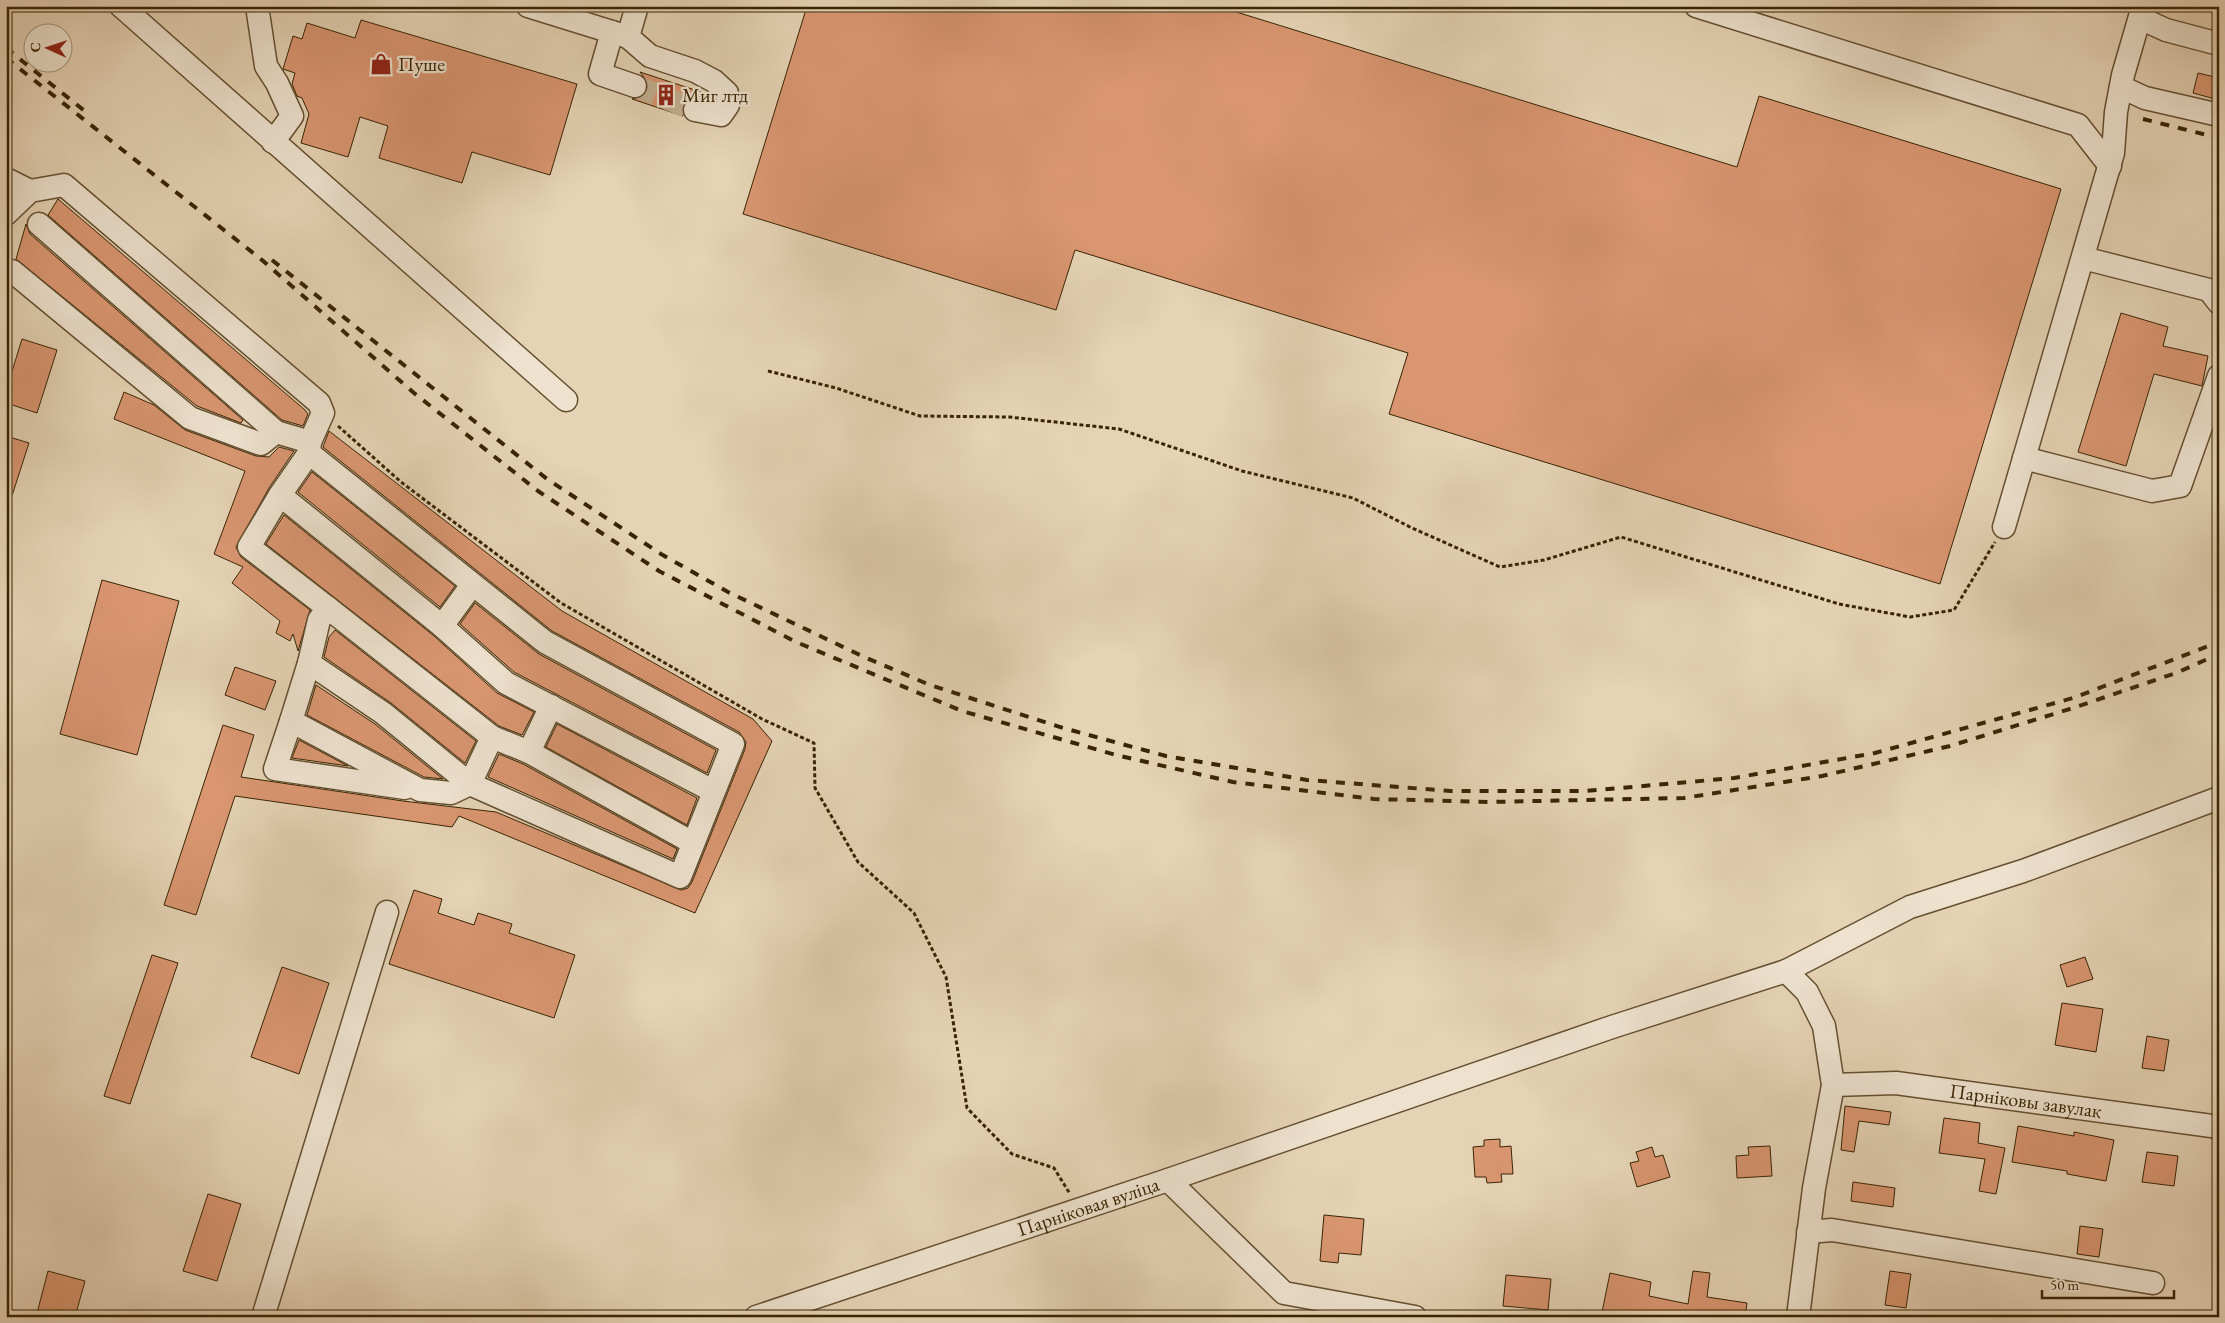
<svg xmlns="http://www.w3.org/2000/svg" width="2225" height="1323" font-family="'EB Garamond',serif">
<rect width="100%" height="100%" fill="#e5d3b5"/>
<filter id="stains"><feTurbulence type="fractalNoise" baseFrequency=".004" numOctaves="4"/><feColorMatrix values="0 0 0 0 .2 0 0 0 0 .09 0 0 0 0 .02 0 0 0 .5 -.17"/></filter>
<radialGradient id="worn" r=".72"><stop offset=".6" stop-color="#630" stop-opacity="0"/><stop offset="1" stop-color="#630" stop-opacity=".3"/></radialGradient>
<g fill="#d99671" stroke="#392403">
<polygon points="807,6 1217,6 1737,167 1759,96 2061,189 1940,584 1389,414 1408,353 1075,250 1056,310 743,214"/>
<polygon points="361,20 577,84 550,175 472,152 462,183 379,158 388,126 360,117 348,157 301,143 309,114 302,98 297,96 292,84 295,73 283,69 293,36 302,39 307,23 355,38"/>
<polygon points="640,72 701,92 699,97 691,98 685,102 682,108 683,116 632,99 643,96 648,90 648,83"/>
<polygon points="2198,73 2219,78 2219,100 2193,93"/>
<polygon points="58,199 305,410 308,414 303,426 282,420 48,215"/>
<polygon points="26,224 30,234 243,420 241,423 197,406 16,259"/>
<polygon points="2121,313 2168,327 2163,346 2208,356 2202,386 2154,374 2126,466 2078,452"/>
<polygon points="22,339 57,350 37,413 6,403 6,391"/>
<polygon points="124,392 154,405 185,430 256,456 269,457 279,447 294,451 269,488 236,547 241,557 310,610 298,651 293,634 290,641 276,633 280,621 232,583 243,567 214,554 245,471 114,419"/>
<polygon points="329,431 562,611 753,719 772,741 695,913 459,816 452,827 235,796 196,915 164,905 223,725 254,735 241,777 403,801 496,812 681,890 688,888 692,882 745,749 746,742 739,732 552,631 323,447"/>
<polygon points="6,436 29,443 9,505 6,505"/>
<polygon points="312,472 455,586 440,607 298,492"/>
<polygon points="284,515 434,636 497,693 534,712 522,735 499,726 266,544"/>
<polygon points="102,580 179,601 137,755 60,734"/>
<polygon points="475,603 539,654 716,750 707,773 514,672 460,624"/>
<polygon points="335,630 476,741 465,763 391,703 324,657 329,637"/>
<polygon points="235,667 276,681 265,710 225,695"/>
<polygon points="316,685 375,724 443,779 424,777 307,715"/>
<polygon points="557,724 697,798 687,825 546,747"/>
<polygon points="299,740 348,766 292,758"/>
<polygon points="499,754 523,764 677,849 673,859 488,777"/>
<polygon points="414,890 442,899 438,913 474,925 478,913 512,924 509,933 575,955 554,1018 389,964"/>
<polygon points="152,955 178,963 130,1104 104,1096"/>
<polygon points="2085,957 2093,979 2067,987 2060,965"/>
<polygon points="282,967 329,983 299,1074 251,1057"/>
<polygon points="2062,1003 2103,1009 2096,1052 2055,1045"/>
<polygon points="2147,1036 2169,1040 2164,1071 2142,1068"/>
<polygon points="1845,1106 1891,1112 1889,1125 1859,1121 1854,1152 1841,1150"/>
<polygon points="1944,1118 1980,1123 1978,1143 2005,1148 1996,1194 1979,1191 1985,1159 1939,1153"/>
<polygon points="2018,1126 2074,1136 2074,1132 2114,1140 2106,1181 2067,1174 2067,1171 2012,1162"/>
<polygon points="1500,1139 1500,1147 1511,1146 1513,1174 1501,1174 1502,1182 1487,1183 1486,1177 1475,1177 1473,1147 1484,1146 1484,1140"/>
<polygon points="1770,1146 1772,1176 1737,1178 1736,1156 1749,1155 1748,1147"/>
<polygon points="1652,1147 1655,1157 1663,1155 1670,1177 1637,1187 1630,1163 1639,1161 1636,1152"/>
<polygon points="2147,1152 2178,1156 2174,1186 2142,1182"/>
<polygon points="1853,1182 1895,1188 1893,1207 1851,1201"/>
<polygon points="208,1194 241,1204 217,1281 183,1271"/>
<polygon points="1324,1215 1364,1219 1361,1255 1339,1253 1338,1263 1320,1261"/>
<polygon points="2080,1226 2103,1229 2099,1257 2077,1254"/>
<polygon points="48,1271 85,1281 75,1317 36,1317"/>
<polygon points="1693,1271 1710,1273 1707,1297 1747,1303 1745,1317 1601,1317 1610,1273 1651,1282 1649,1296 1688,1304"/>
<polygon points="1890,1271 1911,1274 1906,1308 1885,1305"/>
<polygon points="1506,1275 1551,1279 1548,1310 1503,1306"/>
</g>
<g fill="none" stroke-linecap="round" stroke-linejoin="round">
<polyline stroke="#c3b091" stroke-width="22" stroke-dasharray="22 11" stroke-linecap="butt" points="635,86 695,110"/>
<g stroke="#645030" stroke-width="25">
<g id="minor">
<polyline points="121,6 566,400"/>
<polyline points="257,6 266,66 277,83 292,116 273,142"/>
<polyline points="528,6 628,37 650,56 695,71 714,81 727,93 728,105 721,115 695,110"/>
<polyline points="1696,6 2078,125 2110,166"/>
<polyline points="2140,18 2166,30 2219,44"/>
<polyline points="612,32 600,74 635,86"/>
<polyline points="628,37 637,6"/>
<polyline points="2121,87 2145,98 2219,115"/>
<polyline points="6,179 30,191"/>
<polyline points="6,214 30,191 64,185 319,403 323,413 310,442 309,453 280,495 249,547 328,608 319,620 309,663 383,713 470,784 680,877 733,744 545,642 309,453"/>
<polyline points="39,224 276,432 310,442"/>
<polyline points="2083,258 2209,290 2219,303"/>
<polyline points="12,271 190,418 261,444 276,432"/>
<polyline points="2024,458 2152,491 2180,486 2219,376"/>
<polyline points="280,495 442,626 506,683 713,791"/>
<polyline points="2004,527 2113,153 2116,112 2123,75 2143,6"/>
<polyline points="328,608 492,737 529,752 693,843"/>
<polyline points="442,626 472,585"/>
<polyline points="309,663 291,721 420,790 451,793 470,784 492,737"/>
<polyline points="291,721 275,769 405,788"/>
<polyline points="529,752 551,706"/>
<polyline points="1786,971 1807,992 1824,1026 1833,1085 1814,1188 1798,1317"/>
<path id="s1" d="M1833 1085 1896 1083 2219 1127"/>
<polyline points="1168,1180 1612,1027 1786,971 1910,907 2023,871 2219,798"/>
<polyline points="1808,1232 1832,1230 2153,1283"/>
<polyline points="263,1317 387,912"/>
<path id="s2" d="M756 1317 1168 1180 1284 1293 1415 1317"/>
</g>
</g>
<g stroke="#392403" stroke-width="3" stroke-dasharray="4 2.5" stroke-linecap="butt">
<polyline points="768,371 836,388 920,416 1009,417 1119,429 1242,471 1353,498 1412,528 1500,567 1544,560 1621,537 1839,604 1910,617 1954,610 1995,542"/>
<polyline points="338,426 401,482 561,603 762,719 814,743 815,788 858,862 914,913 946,977 967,1108 1012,1154 1054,1168 1070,1194"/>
</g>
<use href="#minor" stroke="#eee2cf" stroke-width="22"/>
<g stroke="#392403" stroke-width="4" stroke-dasharray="9 9" stroke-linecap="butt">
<polyline points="6,48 86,112"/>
<polyline points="6,58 262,260 414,393 538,491 659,571 796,642 962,711 1116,755 1233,782 1374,799 1488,802 1684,798 1822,776 1950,746 2073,708 2176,673 2219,654"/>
<polyline points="2143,119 2219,138"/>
<polyline points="272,260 547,479 661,554 728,592 862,656 930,685 1063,728 1166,756 1307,780 1451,791 1586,791 1734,778 1875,753 2073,698 2219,642"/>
</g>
</g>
<defs>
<g id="shop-bare" transform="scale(1.725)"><path d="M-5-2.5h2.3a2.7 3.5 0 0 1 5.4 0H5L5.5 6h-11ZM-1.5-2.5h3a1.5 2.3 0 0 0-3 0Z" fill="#8f2418" stroke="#eee2cf" stroke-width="2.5" paint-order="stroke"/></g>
<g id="building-bare" transform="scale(1.725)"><path d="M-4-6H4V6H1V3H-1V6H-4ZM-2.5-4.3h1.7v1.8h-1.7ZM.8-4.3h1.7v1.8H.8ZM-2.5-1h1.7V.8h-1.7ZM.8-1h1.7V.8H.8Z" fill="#8f2418" stroke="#eee2cf" stroke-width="2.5" paint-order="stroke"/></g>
</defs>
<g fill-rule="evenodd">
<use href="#shop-bare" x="381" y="64"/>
<use href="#building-bare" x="666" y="95"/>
</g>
<g text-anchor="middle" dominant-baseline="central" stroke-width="4.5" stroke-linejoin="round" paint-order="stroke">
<g font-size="20" fill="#392403" stroke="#eee2cf" text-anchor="start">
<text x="398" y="64">Пуше</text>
<text x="682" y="95">Миг лтд</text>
</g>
<g font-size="20" fill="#392403" stroke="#eee2cf">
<text stroke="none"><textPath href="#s1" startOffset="194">Парніковы завулак</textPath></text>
<text stroke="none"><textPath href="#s2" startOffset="350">Парніковая вуліца</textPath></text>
</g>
</g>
<rect width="2225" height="1323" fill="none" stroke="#e5d3b5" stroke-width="25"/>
<rect x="8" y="8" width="2210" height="1308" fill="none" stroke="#392403" stroke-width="2.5"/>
<rect x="12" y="12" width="2200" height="1298" fill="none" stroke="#392403"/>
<g transform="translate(48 48) rotate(273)"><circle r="24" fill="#eee2cf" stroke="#a6967d"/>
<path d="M0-4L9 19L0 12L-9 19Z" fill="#8f2418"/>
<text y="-8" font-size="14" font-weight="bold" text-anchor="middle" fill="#392403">С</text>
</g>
<path d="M2042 1290v8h132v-8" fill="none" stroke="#392403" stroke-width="2.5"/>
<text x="2050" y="1290" font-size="15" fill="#392403" stroke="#eee2cf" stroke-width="4" paint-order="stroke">50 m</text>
<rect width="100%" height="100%" filter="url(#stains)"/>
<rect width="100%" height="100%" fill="url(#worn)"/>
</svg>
